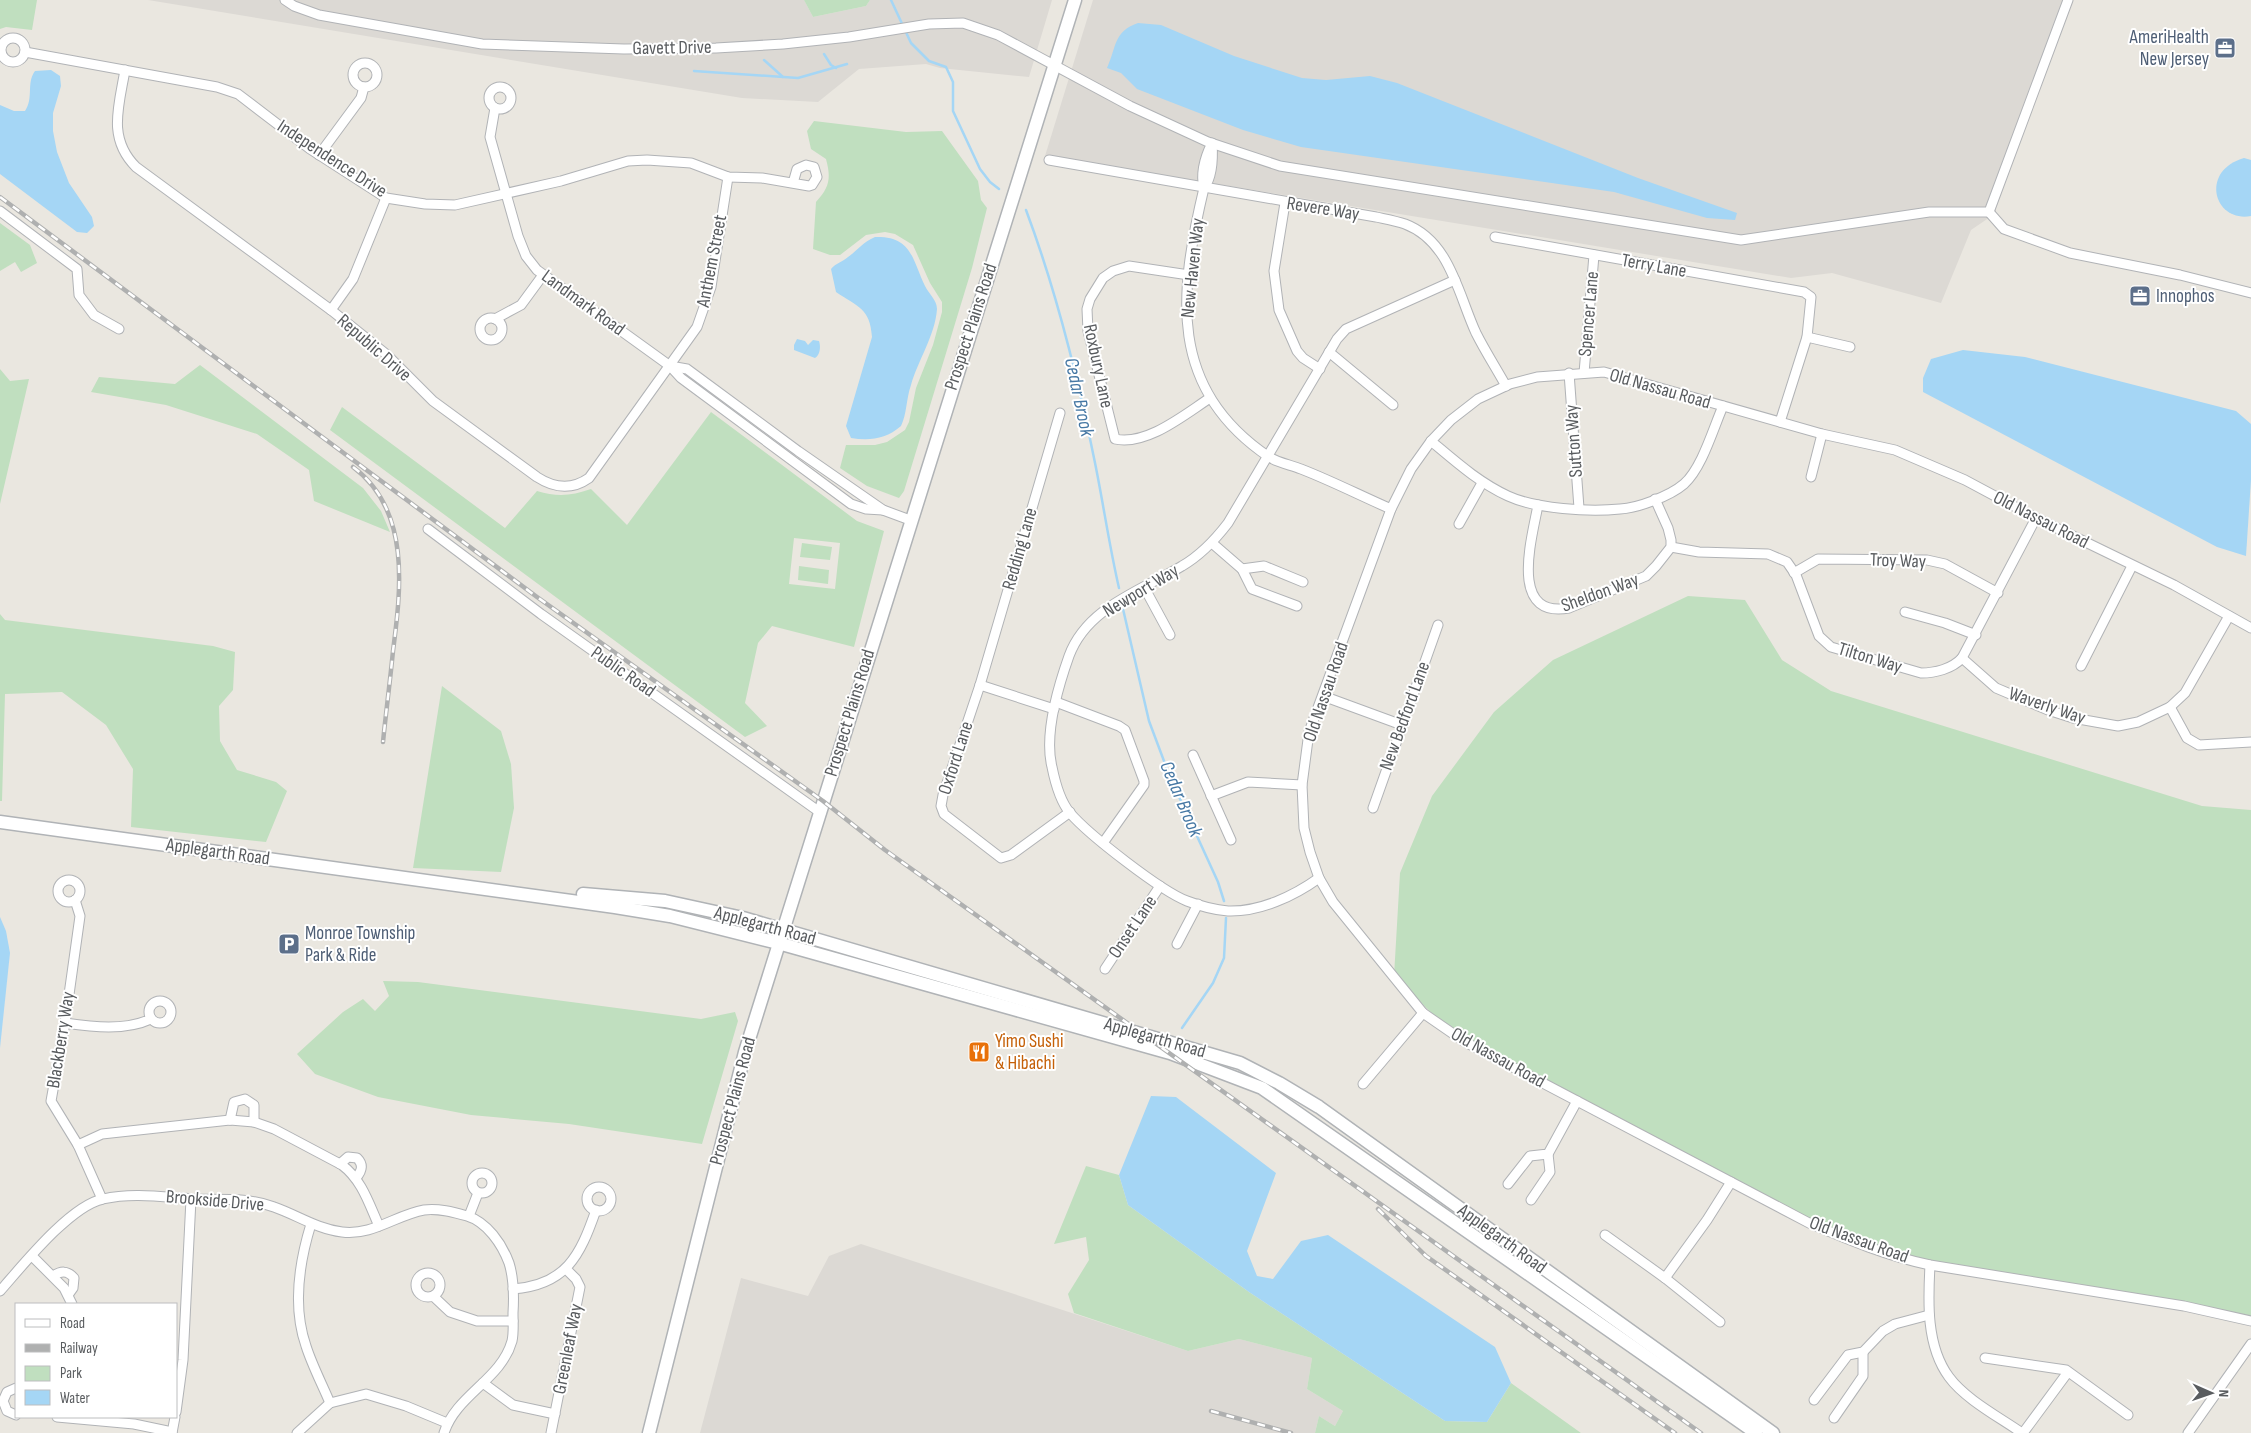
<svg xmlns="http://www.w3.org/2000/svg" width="2251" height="1433" font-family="'Sofia Sans Condensed',sans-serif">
<rect width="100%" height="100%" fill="#eae7e0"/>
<g fill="#dcd9d4">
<polygon points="148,0 804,0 813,17 866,6 870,0 1052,0 1029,77 940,68 926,64 859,69 818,102 742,98"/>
<polygon points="1093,0 2069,0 1995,192 1996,213 1971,230 1941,303 1832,273 1791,278 1045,156"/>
<polygon points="861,1244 1188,1351 1239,1339 1312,1358 1307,1389 1343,1411 1335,1426 1319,1416 1315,1433 700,1433 741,1278 808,1296 829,1256"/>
</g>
<g fill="#c0dfbf" fill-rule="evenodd">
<polygon points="0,0 37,0 32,30 6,27 0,29"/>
<polygon points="804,0 870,0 866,6 813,17"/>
<path d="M814 121 906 132 942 131 978 181 981 200 987 208 972 268 904 491 899 498 867 486 840 468 846 445H875L887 442 905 430 909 422 916 388 933 345 942 312V302L930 283 913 245 895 234 885 232 866 235 840 255H830L813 249 816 202C830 187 831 178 826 159L811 149 807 131Z"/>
<polygon points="0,223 30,245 37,263 21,272 15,262 0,271"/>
<polygon points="200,365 363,488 381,511 390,532 314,501 309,470 257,434 166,405 91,392 99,377 175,384"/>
<polygon points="0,369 10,381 29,379 0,504"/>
<path d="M342 407 505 528 537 491C557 497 571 496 591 489L627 525 711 412 857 521 884 531 854 647 772 626 758 643 745 703 767 726 745 737 330 430ZM794 538 840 543 835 589 789 584Z"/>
<polygon points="802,543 832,547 830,560 800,557"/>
<polygon points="799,566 829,570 828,584 798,580"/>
<polygon points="1688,596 1745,600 1782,660 1831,691 2202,806 2251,810 2251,1324 2239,1318 1875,1252 1461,1042 1394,976 1400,873 1432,796 1494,712 1553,660"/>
<polygon points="0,614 5,620 213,646 235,652 233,690 219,706 220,741 237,770 276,782 287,791 266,842 131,827 133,769 106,725 62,692 5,694 2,801 0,801"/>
<polygon points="442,686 501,731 511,764 514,808 501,872 413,868"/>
<polygon points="383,981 418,982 701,1019 735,1012 738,1021 702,1144 569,1124 471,1115 378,1097 315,1074 297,1054 343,1012 363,999 375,1011 389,996"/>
<polygon points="1086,1166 1119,1175 1128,1205 1249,1292 1445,1421 1487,1422 1511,1383 1581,1433 1315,1433 1319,1416 1335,1426 1343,1411 1307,1389 1312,1358 1239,1339 1188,1351 1074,1313 1068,1294 1089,1260 1086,1237 1054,1244"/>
</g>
<g fill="#a5d6f5">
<path d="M1138 23 1161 25 1234 56 1302 78 1326 80 1370 76 1397 83 1638 178 1737 213 1735 220 1707 218 1614 192 1301 147 1243 130 1137 89 1121 73 1107 68C1117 46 1113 32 1138 23Z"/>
<path d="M51 70 60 76 61 86 53 113V131L57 152 69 183 92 217 94 226 87 233 77 232 0 174V105L14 111H25C34 98 26 83 35 71Z"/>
<path d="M2244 158 2251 160V216C2214 223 2199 171 2244 158Z"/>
<path d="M875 237C912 236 912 259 925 286 929 294 937 300 937 309 935 336 918 360 911 385 906 399 907 414 901 426 886 439 870 441 851 438L846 426 872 337C870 308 858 307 836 292L831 269C836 263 842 262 848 257 858 250 863 242 875 237Z"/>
<path d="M797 339 805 341 808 345 813 340 819 341C821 347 820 355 815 358L794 350V345Z"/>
<polygon points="1963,350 2025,357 2236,411 2251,424 2251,480 2246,556 2217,547 1923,392 1923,378 1931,359"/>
<polygon points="0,917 6,931 10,953 0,1048"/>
<polygon points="1151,1096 1176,1097 1276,1173 1247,1251 1257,1276 1273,1279 1301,1241 1328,1235 1495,1347 1511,1383 1487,1422 1445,1421 1249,1292 1128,1205 1119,1175"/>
</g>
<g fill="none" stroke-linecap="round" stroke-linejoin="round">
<g stroke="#a5d6f5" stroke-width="2.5">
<polyline points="891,0 911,43 929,61 946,67 953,82 953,111 980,169 990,182 999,189"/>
<polyline points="824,54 831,65 836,68"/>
<polyline points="764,60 783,77"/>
<polyline points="694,71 798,78 847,64"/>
<path d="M1026 210C1056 290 1077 374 1094 458 1103 501 1109 545 1119 588"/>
<polyline points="1123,609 1149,721 1170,777 1218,882 1224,901"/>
<polyline points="1182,1028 1213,983 1224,958 1226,918"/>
</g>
<g stroke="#b1b3b6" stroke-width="11">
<g id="street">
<polyline points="285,0 294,6 319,15 482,44 624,49 716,48 783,44 849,37 929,24 963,23 998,35 1130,106 1208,142 1280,166 1741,240 1929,212 1989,212 2068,0"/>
<circle cx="13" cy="50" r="12"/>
<polyline points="25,52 217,87 238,94 310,149 386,198 425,204 455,205 561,181 628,161 647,160 691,163 728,177 762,178 809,186 812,185 817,177 814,167 806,165 797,169 793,183"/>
<circle cx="365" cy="75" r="12"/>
<path d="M125 70C119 106 107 138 136 167L331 310 386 354 433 401 537 477C554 488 572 490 589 478L697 327 711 287 728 177"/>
<circle cx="500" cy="98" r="11"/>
<polyline points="495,108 490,137 518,236 526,256 537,270 670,366 681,378 851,504 866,509 883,510"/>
<path d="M1212 143C1213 157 1213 176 1204 188 1200 172 1205 157 1212 143Z"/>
<polyline points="319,155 361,98 364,87"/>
<path d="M1049 160 1376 217C1385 219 1396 221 1405 224 1450 241 1458 294 1476 333 1485 351 1496 368 1506 386"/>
<path d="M1204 188C1179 293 1167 388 1269 457 1279 463 1291 465 1301 469 1332 481 1361 496 1391 509"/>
<polyline points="1285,203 1274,271 1279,310 1297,351 1303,358 1320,369"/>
<polyline points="0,211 77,269 79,295 94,315 119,329"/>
<polyline points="1989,212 2004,229 2070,253 2180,275 2251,293"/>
<polyline points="1495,237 1804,292 1811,297 1807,337 1780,422"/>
<path d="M1189 275 1129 266 1113 271 1103 278 1090 299 1087 309 1088 331 1115 439C1147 446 1185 414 1210 398"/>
<polyline points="331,310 353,279 386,198"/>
<circle cx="491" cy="329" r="11"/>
<polyline points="495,319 521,305 543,275"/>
<polyline points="1807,337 1850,347"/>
<polyline points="1329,352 1393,405"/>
<polyline points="670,366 687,369 798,451 883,510 910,520"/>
<polyline points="1569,373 1579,508"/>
<polyline points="1584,373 1594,255"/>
<polyline points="1060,413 980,685 943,795 941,806 944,814 1001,858 1011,855 1070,812"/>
<path d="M1431 441C1455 461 1478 482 1508 496 1536 509 1589 512 1620 509 1638 508 1670 496 1684 484 1702 468 1713 429 1723 406"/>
<polyline points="1811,477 1822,434"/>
<path d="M1538 505C1532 538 1508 619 1569 608L1646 576 1656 566 1671 547V540L1668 528 1655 499"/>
<polyline points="1459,524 1482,483"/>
<polyline points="428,529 541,614 821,813"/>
<polyline points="1212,543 1242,569 1252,589 1297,606"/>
<path d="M1671 547 1699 552 1768 554 1787 562 1796 575 1819 636 1831 647 1921 673C1935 673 1952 669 1962 658L2036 518"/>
<polyline points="1242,569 1264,566 1303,582"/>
<polyline points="1794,573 1818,559 1927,560 1945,564 1998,593"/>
<polyline points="1144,587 1170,635"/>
<polyline points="1905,612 1945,623 1976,635"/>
<path d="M2251 628 2174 585 2036 518 1965 480 1895 450 1822 434 1604 372 1537 377 1510 384 1478 399 1451 420 1431 441 1411 469 1391 509 1309 732 1302 785 1304 828 1310 852 1319 878 1333 902 1423 1013 1465 1042 1809 1223C1849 1240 1887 1256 1930 1265L2184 1306 2251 1321"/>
<polyline points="1962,658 1996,688 2048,710 2073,718 2118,726 2138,722 2170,707 2185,693 2229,616"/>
<polyline points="2081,666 2132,566"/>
<polyline points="980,685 1054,709"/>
<polyline points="1323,696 1402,725"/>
<polyline points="1056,702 1119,726 1125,730 1144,781 1144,785 1103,843"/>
<polyline points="2170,707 2187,738 2199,745 2251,742"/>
<polyline points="1193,755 1231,840"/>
<polyline points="1211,796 1248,782 1302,785"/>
<polyline points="1373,808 1438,625"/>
<path d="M1319 878C1294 896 1260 912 1228 911 1215 910 1200 906 1187 901 1161 891 1089 835 1070 813 1060 801 1055 782 1052 767 1044 735 1058 687 1069 656 1087 607 1141 591 1182 566 1201 555 1215 540 1228 523L1337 339 1346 329 1455 280"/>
<circle cx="69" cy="891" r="11"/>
<polyline points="75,900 80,916 65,1023 51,1101 78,1145 102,1199"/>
<polyline points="1177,944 1198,904"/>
<polyline points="1105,969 1160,886"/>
<circle cx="160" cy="1012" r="11"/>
<path d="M65 1023C93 1027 125 1031 151 1019"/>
<polyline points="1363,1084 1423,1013"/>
<polyline points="230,1120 234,1102 245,1099 254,1105 254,1122"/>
<path d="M78 1145 102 1134 230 1120 254 1122 274 1129 342 1165C362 1180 369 1204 379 1226"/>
<path d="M340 1164 348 1157 357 1158C364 1165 362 1171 356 1178"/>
<circle cx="482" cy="1183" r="10"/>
<polyline points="1508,1184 1530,1156 1548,1154 1577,1101"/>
<circle cx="599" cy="1199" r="12"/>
<polyline points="1531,1200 1550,1172 1548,1154"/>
<polyline points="469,1216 478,1193"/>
<path d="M311 1224C299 1263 292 1306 306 1346 312 1365 322 1384 330 1403"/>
<polyline points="1605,1235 1665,1278 1720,1322"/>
<polyline points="32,1256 64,1288 72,1304"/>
<path d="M1930 1265C1928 1301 1926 1346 1949 1377 1965 1399 1999 1417 2022 1433"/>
<circle cx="428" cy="1285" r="12"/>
<path d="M53 1276C61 1271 67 1270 74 1278L73 1288 68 1295"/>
<polyline points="1665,1278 1707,1220 1731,1182"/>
<path d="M513 1289C566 1285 580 1256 596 1210"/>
<path d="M0 1291C23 1265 70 1206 103 1199 132 1192 163 1197 193 1199 219 1200 248 1197 274 1207 297 1215 317 1229 342 1232 372 1236 396 1215 424 1210 438 1208 453 1212 467 1216 487 1222 502 1244 509 1263 514 1279 514 1297 513 1313 513 1322 514 1332 512 1341 501 1380 456 1395 444 1433"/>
<polyline points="433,1296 450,1312 477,1321 513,1321"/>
<polyline points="1985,1358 2066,1370 2128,1415"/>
<polyline points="483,1383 513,1405 555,1414"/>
<polyline points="16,1388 7,1392 3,1401 7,1411 16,1415"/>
<polyline points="1814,1400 1848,1355 1863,1352 1883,1331 1895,1324 1929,1315"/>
<polyline points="176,1412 183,1360 191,1199"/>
<polyline points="57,1417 134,1424 172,1432"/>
<polyline points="1834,1418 1863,1376 1863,1352"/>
<polyline points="172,1433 175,1417"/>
<polyline points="297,1433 330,1403 366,1394 406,1406 447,1423"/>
<polyline points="551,1433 580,1287 576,1279 566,1269"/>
<polyline points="2023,1433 2068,1372"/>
<polyline points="2188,1433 2251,1344"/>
</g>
</g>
<g stroke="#b0b3b6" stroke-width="15">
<g id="secondary">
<polyline points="0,822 615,907 670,916 778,943 1170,1053 1262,1088 1756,1433"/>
<polyline points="583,894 665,901 743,918 1240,1063 1279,1083 1319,1107 1773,1433"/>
<polyline points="649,1433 745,1052 1075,0"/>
</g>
</g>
<use href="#street" stroke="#fff" stroke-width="9"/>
<use href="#secondary" stroke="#fff" stroke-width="12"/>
<g stroke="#afb0b0" stroke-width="4.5">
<g id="rail">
<polyline points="0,197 537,597 823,801 885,850 1701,1433"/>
<path d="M353 467C411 510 401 589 393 651 390 682 386 712 383 742"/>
<polyline points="1378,1209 1426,1256 1675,1433"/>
<polyline points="1211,1411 1291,1433"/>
</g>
</g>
<use href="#rail" stroke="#fff" stroke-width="2.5" stroke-dasharray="8" stroke-linecap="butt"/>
</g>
<defs>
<g id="office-square" transform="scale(1.125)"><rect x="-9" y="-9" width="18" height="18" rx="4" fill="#5c6f8a" stroke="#fff"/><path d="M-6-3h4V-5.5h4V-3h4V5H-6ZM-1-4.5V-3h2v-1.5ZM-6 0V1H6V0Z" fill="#fff"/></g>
<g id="parking-square" transform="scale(1.125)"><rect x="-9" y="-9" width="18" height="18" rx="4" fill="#5c6f8a" stroke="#fff"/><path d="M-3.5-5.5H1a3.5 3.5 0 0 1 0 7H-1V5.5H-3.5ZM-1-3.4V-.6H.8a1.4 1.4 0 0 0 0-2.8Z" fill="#fff"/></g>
<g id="restaurant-square" transform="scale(1.125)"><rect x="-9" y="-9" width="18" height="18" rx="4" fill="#e8710a" stroke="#fff"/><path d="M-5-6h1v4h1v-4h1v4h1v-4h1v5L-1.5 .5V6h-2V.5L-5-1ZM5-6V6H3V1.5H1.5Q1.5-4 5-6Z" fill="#fff"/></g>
</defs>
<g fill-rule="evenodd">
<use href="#office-square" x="2225" y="48"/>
<use href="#office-square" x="2140" y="296"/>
<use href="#parking-square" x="289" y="944"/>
<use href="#restaurant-square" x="979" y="1052"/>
</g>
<g text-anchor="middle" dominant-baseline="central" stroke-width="4" stroke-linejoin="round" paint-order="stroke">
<g font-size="19" fill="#4e5e75" stroke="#fff" text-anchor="start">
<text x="2209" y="37" text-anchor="end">AmeriHealth<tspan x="2209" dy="22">New Jersey</tspan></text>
<text x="2156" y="296">Innophos</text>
<text x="305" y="933">Monroe Township<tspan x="305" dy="22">Park &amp; Ride</tspan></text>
</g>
<g font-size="19" fill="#595c5f" stroke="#fff">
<text transform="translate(672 48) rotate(-1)">Gavett Drive</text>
<text transform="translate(332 159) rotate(33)">Independence Drive</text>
<text transform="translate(1323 209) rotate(9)">Revere Way</text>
<text transform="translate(712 261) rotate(-79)">Anthem Street</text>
<text transform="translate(1654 266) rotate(10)">Terry Lane</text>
<text transform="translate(1193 268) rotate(-84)">New Haven Way</text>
<text transform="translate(583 303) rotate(36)">Landmark Road</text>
<text transform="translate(1589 314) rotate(-85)">Spencer Lane</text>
<text transform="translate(971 327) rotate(-72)">Prospect Plains Road</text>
<text transform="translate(374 348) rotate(41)">Republic Drive</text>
<text transform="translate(1098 366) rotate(78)">Roxbury Lane</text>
<text transform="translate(1660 389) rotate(16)">Old Nassau Road</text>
<text transform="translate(1574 441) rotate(-94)">Sutton Way</text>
<text transform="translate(2041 520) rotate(27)">Old Nassau Road</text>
<text transform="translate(1020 549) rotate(-74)">Redding Lane</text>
<text transform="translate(1898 561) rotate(2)">Troy Way</text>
<text transform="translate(1141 591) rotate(-31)">Newport Way</text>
<text transform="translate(1600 593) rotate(-20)">Sheldon Way</text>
<text transform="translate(1870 658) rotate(17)">Tilton Way</text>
<text transform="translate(623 672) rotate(35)">Public Road</text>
<text transform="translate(1326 692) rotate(-71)">Old Nassau Road</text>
<text transform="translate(2047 706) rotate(19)">Waverly Way</text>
<text transform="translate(850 713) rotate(-73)">Prospect Plains Road</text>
<text transform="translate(1405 716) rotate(-70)">New Bedford Lane</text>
<text transform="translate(956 758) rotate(-72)">Oxford Lane</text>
<text transform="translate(218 852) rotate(8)">Applegarth Road</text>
<text transform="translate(765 926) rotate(15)">Applegarth Road</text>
<text transform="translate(1133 927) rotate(-56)">Onset Lane</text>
<text transform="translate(1155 1038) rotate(16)">Applegarth Road</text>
<text transform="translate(61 1040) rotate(-81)">Blackberry Way</text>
<text transform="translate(1498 1058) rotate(29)">Old Nassau Road</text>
<text transform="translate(733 1101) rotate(-75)">Prospect Plains Road</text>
<text transform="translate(215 1201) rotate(5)">Brookside Drive</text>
<text transform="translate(1502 1239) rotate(36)">Applegarth Road</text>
<text transform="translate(1859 1240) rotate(20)">Old Nassau Road</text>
<text transform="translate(568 1349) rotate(-79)">Greenleaf Way</text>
</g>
<g font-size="19" fill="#c56008" stroke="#fff" text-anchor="start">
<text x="995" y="1041">Yimo Sushi<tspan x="995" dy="22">&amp; Hibachi</tspan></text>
</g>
<g font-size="20" font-style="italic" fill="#4678a4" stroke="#fff">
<text transform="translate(1079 397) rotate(78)">Cedar Brook</text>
<text transform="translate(1181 799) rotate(67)">Cedar Brook</text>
</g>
</g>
<rect x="15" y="1303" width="162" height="115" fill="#ffffff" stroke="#bdbebf"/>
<rect x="25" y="1319" width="25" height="8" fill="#ffffff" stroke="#bdbebf"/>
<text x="60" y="1328" font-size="15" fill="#595c5f">Road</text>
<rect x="25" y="1344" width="25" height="8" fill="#afb0b0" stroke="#bdbebf"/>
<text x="60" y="1353" font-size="15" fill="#595c5f">Railway</text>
<rect x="25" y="1366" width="25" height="15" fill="#c0dfbf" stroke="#bdbebf"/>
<text x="60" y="1378" font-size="15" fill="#595c5f">Park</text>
<rect x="25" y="1390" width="25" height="15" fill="#a5d6f5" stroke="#bdbebf"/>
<text x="60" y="1403" font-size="15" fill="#595c5f">Water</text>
<g transform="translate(2211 1393) rotate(92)" stroke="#ffffff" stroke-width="4" paint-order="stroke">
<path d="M0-4L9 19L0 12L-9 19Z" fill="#595c5f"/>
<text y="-8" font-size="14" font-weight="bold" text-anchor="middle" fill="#595c5f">N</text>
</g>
</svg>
